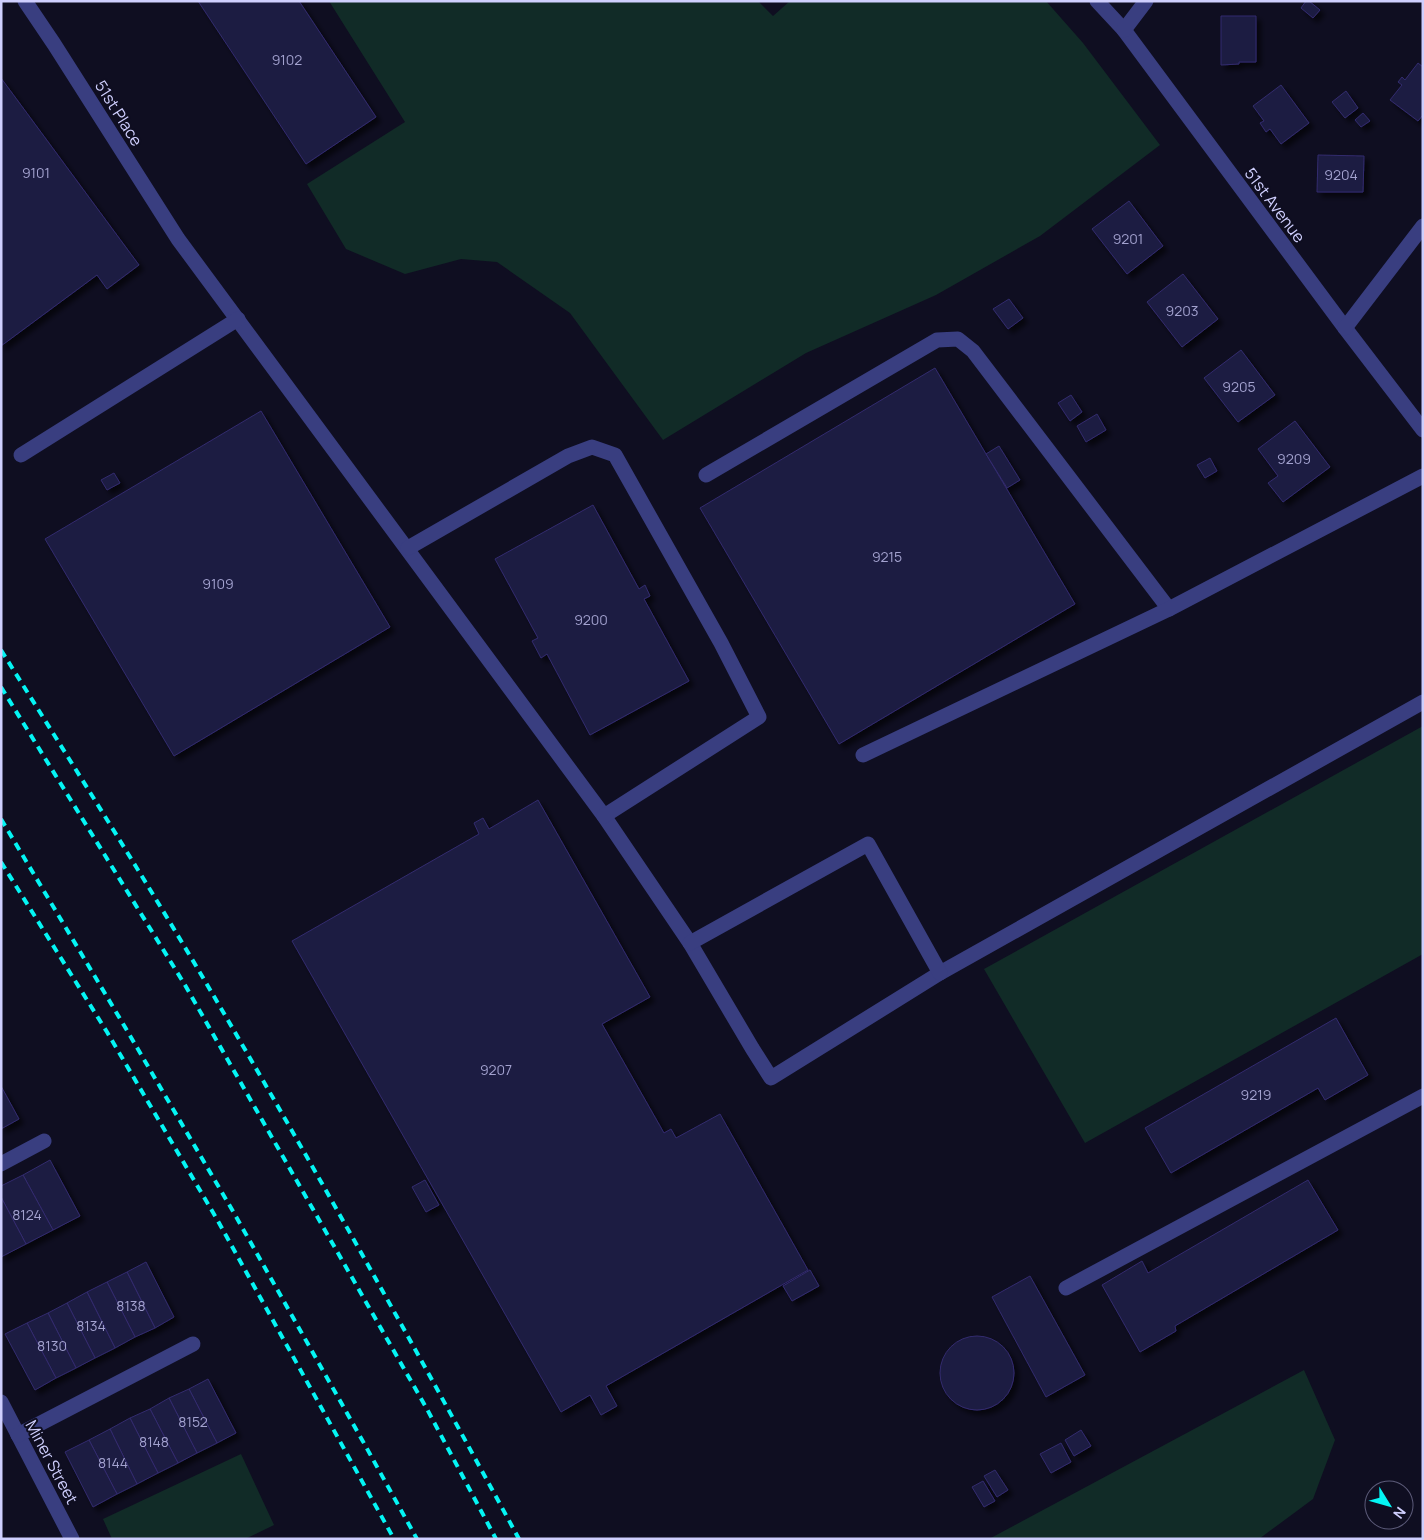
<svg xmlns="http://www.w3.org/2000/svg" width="1424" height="1540" font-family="Manrope,sans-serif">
<defs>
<filter id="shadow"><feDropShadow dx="4.5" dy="4.5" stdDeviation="2.5" flood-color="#0009"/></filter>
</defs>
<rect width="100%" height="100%" fill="#0f0e21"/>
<g fill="#112b27">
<polygon points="329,1 758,1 773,16 790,1 1046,1 1083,43 1160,145 1040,236 936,295 806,353 663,440 570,313 497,262 461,259 405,274 346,249 307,184 405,122"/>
<polygon points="1423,726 1423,954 1085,1143 984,969"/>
<polygon points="1304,1370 1335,1440 1313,1499 1259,1539 989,1539"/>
<polygon points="241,1454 274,1525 245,1539 112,1539 103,1519"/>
</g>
<g fill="#1e1a42" stroke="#322c6e" filter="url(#shadow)">
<polygon points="198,1 299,1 376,117 306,164"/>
<polygon points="1306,1 1309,1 1320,10 1313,18 1301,8"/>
<polygon points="1221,16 1256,16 1256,62 1239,62 1239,64 1221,65"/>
<polygon points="1418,63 1423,67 1423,115 1418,121 1390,100 1402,85 1398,82 1402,77 1405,80"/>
<polygon points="1,78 139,265 107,289 97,275 1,346"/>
<polygon points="1281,85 1309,123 1281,144 1270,129 1266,132 1260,123 1264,121 1253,106"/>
<polygon points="1346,91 1358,108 1345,118 1332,102"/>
<polygon points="1363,113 1370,121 1361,127 1355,120"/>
<polygon points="1318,155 1364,156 1363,192 1317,192"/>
<polygon points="1129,201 1163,246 1127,274 1092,229"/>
<polygon points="1183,274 1218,319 1182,347 1147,302"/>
<polygon points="1009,299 1023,318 1008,329 993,309"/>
<polygon points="1241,350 1275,395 1238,422 1204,378"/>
<polygon points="935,368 1075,604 839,744 700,508"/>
<polygon points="1071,395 1082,412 1070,421 1058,403"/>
<polygon points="261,411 390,627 174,756 45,539"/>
<polygon points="1097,414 1106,430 1086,442 1077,426"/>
<polygon points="1295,421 1330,467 1283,502 1268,483 1278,476 1258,449"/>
<polygon points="999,446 1020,480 1007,488 986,454"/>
<polygon points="1210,458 1217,471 1205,478 1197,465"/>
<polygon points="114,473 120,483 107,490 101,480"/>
<polygon points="593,505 639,589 645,585 650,596 644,599 689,681 590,735 547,654 541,658 532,641 538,638 495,559"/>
<polygon points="538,800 650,997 602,1024 664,1133 671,1129 676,1138 720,1114 808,1270 606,1386 617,1406 601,1415 590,1395 561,1412 292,941 479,834 474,823 483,818 489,829"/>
<polygon points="1336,1018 1368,1075 1325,1100 1318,1088 1171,1173 1145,1128"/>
<polygon points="1,1086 19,1119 1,1129"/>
<polygon points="50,1160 80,1216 53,1230 23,1175"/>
<polygon points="23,1175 53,1230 26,1244 1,1197 1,1186"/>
<polygon points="425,1180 439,1205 426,1212 412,1187"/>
<polygon points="1308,1180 1338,1230 1175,1326 1176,1331 1140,1352 1102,1285 1142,1261 1148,1273"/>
<polygon points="1,1197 26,1244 1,1257"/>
<polygon points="146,1262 174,1317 155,1328 127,1272"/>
<polygon points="810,1270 819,1286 792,1301 783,1286"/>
<polygon points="127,1272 155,1328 135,1337 107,1282"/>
<polygon points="1030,1276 1085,1375 1046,1397 992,1297"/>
<polygon points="107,1282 135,1337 115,1348 87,1292"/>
<polygon points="87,1292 115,1348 95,1358 67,1303"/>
<polygon points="67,1303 95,1358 76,1368 48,1313"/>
<polygon points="48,1313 76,1368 56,1378 27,1323"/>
<polygon points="27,1323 56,1378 35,1390 5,1334"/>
<circle cx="977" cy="1373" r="37"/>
<polygon points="208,1379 236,1433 217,1443 189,1389"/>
<polygon points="189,1389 217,1443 197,1453 169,1398"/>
<polygon points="169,1398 197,1453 178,1463 150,1409"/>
<polygon points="150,1409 178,1463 158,1473 130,1418"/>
<polygon points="130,1418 158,1473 137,1484 110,1429"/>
<polygon points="110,1429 137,1484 117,1494 89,1440"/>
<polygon points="1081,1430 1091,1446 1074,1456 1065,1440"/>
<polygon points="89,1440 117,1494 93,1507 65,1452"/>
<polygon points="1061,1443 1071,1462 1051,1473 1040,1454"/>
<polygon points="995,1470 1008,1490 997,1497 984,1476"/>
<polygon points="983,1481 995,1501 984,1507 972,1487"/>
</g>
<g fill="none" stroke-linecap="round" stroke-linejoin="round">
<g stroke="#393e80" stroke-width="15">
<polyline points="25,1 54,44 178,239 604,816 690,943 752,1048 771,1078 940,973 1423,702"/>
<polyline points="1097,1 1124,30 1345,328 1423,430"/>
<polyline points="1124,30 1146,1"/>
<polyline points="1345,328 1423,226"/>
<polyline points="21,455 238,319"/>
<polyline points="706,475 937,340 958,339 973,351 1169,609"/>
<polyline points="408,548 568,456 592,447 615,455 721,643 759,717 604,816"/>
<polyline points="863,755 1169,609 1423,476"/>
<polyline points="690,943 868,844 940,973"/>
<polyline points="1,1164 44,1141"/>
<polyline points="1066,1288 1423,1096"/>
<polyline points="1,1402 72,1539"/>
<polyline points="18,1435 193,1344"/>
</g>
<g stroke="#04f5f4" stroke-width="4" stroke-dasharray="8 6" stroke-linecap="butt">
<path d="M1 650C69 759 137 866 202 976 311 1161 416 1349 519 1539"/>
<polyline points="1,687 185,985 427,1409 496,1539"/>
<polyline points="1,819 122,1022 234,1213 365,1445 417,1539"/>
<polyline points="1,862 107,1032 218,1221 394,1539"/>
</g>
</g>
<g text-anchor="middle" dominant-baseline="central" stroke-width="4" stroke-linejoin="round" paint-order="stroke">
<g font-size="14" fill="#a3a2cf">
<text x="287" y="59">9102</text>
<text x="36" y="172">9101</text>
<text x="1341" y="174">9204</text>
<text x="1128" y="238">9201</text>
<text x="1182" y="310">9203</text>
<text x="1239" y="386">9205</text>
<text x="1294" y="458">9209</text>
<text x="887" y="556">9215</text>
<text x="218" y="583">9109</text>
<text x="591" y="619">9200</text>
<text x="496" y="1069">9207</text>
<text x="1256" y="1094">9219</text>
<text x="27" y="1214">8124</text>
<text x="131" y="1305">8138</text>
<text x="91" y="1325">8134</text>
<text x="52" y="1345">8130</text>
<text x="193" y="1421">8152</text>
<text x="154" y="1441">8148</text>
<text x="113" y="1462">8144</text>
</g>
<g font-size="16" fill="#cfcffe" stroke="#0f0e21">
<text transform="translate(119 113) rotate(58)">51st Place</text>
<text transform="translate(1275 205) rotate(53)">51st Avenue</text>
<text transform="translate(52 1462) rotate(62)">Miner Street</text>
</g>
</g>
<rect width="1424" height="1540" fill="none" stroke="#cfcffe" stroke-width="5"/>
<g transform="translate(1389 1505) rotate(127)"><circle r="24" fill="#0f0e21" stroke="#5c5b79"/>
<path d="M0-4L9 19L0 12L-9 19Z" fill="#04f5f4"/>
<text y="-8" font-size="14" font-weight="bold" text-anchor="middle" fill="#cfcffe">N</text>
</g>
</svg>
